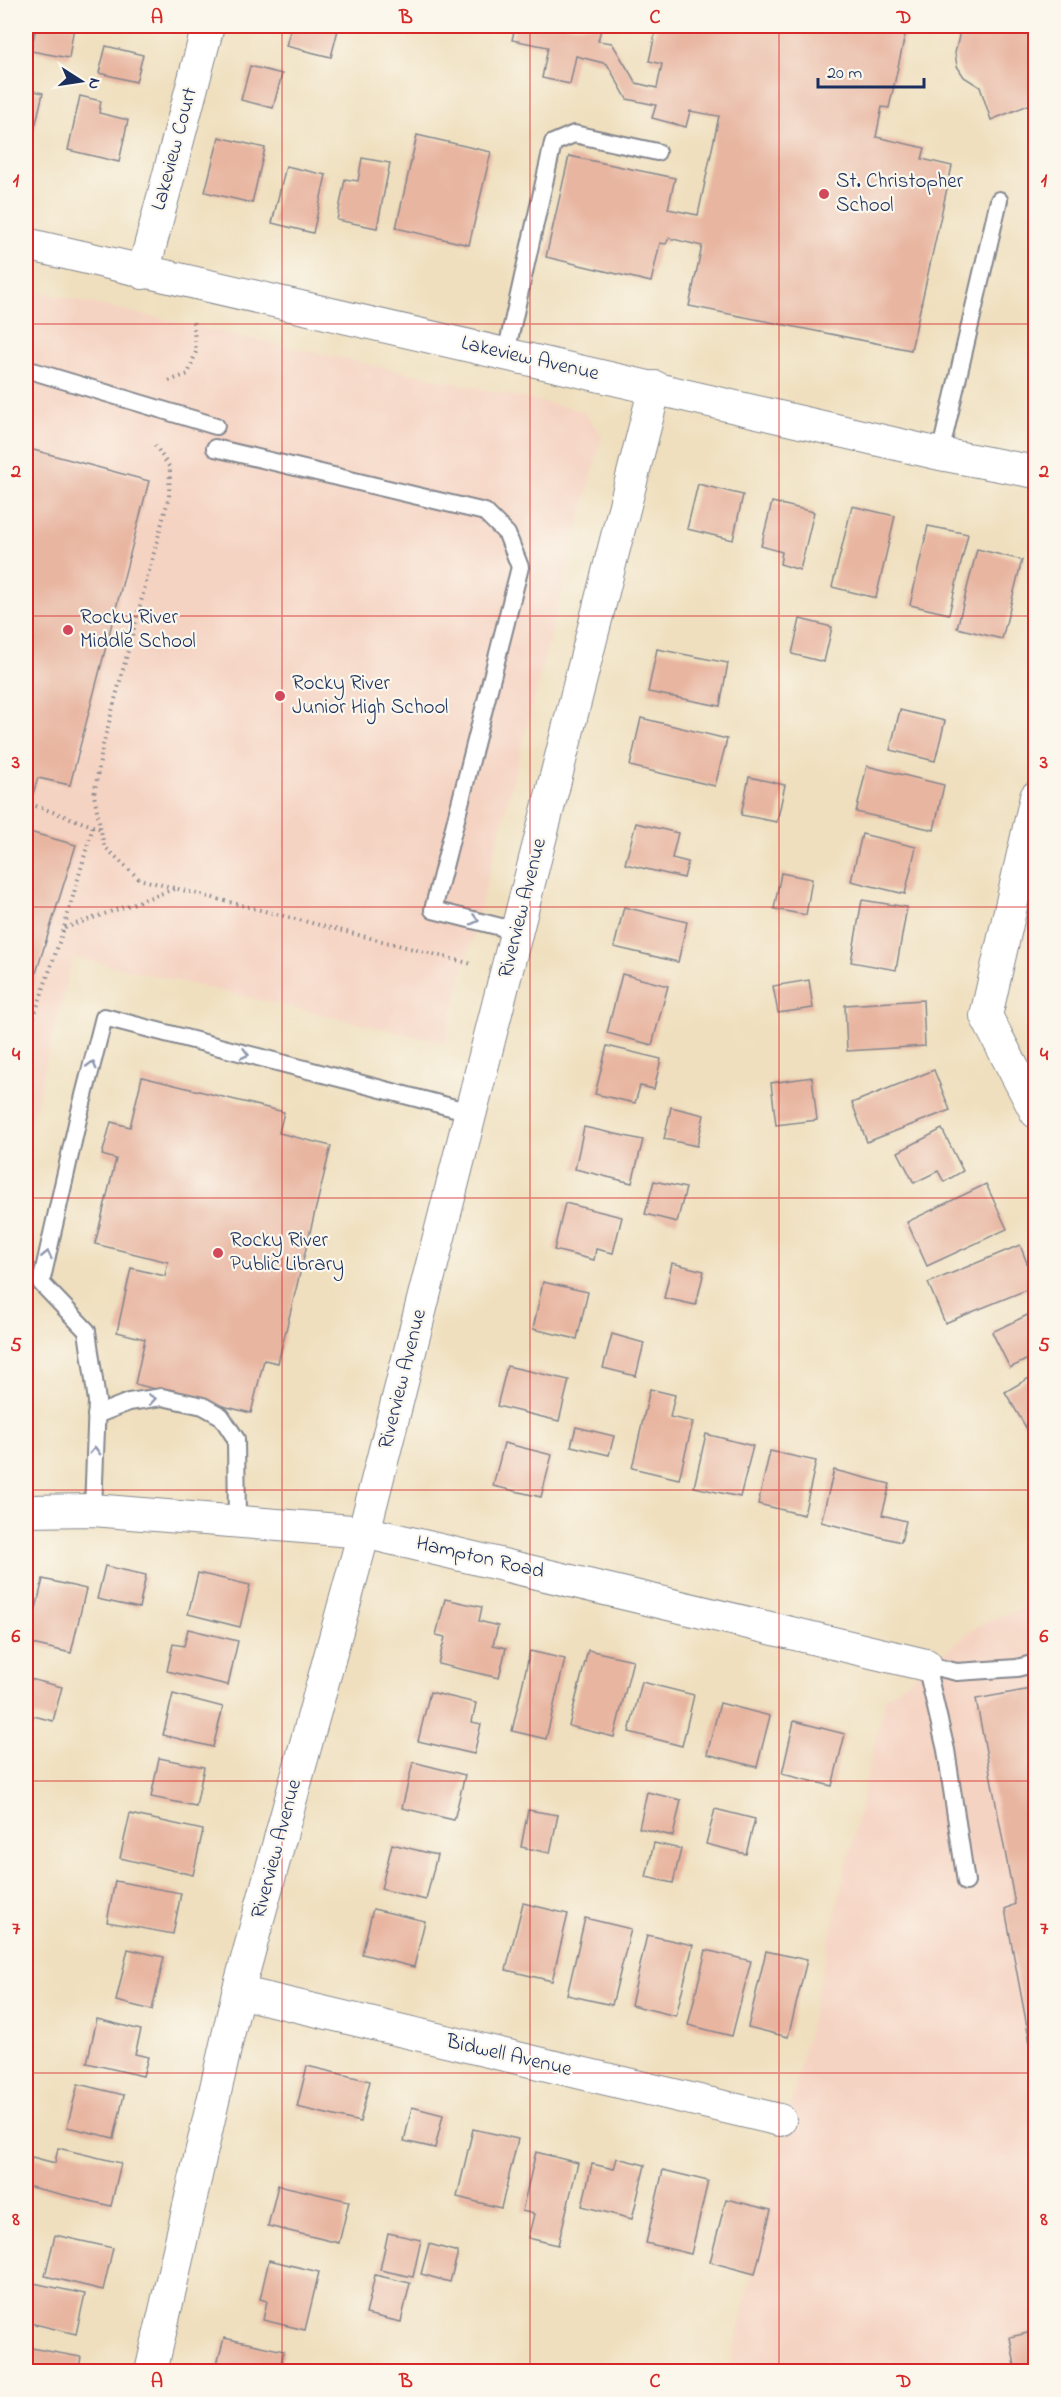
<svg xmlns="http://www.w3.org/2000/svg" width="1061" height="2397" font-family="'Indie Flower',sans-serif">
<rect width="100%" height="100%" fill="#fbf7ec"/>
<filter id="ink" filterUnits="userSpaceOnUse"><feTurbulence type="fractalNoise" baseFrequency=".0167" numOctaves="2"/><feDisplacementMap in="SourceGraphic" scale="12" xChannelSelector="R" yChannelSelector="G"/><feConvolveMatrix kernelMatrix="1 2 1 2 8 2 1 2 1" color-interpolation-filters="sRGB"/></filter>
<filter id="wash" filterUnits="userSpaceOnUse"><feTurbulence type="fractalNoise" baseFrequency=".008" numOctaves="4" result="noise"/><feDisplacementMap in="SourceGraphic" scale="24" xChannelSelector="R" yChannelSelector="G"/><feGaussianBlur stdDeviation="1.35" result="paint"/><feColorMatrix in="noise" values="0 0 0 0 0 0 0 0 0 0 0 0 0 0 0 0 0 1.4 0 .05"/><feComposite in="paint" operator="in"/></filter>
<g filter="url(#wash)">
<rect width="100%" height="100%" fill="#efdfbe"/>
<g fill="#f5d3c2">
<polygon points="26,289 583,411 602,436 445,1043 73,957 26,1143"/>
<polygon points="1035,1603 1035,2371 729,2372 885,1699 979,1625"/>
</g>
<g id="blocks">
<g fill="#e8b5a0">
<polygon points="36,26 74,26 69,58 31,51"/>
<polygon points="285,26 339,26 331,57 286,46 291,28"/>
<polygon points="511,26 602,26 598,41 612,43 636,83 657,88 662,64 649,61 657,26 907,26 889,108 882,107 876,137 925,148 922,159 952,166 911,350 689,306 702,246 669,238 666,244 660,243 651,282 546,257 569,156 675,178 668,209 698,215 719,116 690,111 686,127 652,118 656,105 627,99 607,64 576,56 570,84 542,78 548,47 512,40 515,28"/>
<polygon points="955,26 1036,26 1036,102 991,120 980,87 964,77 957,66 955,53 959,36"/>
<polygon points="106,46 143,55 136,82 99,73"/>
<polygon points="250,66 282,74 273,108 241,100"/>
<polygon points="26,89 43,93 29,153 26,152"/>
<polygon points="80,96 101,101 99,113 128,120 119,162 68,150"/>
<polygon points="417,135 491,152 469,245 396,228"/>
<polygon points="219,137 265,148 252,203 205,192"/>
<polygon points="362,158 390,163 377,228 337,220 345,179 358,181"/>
<polygon points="286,166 326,175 313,233 272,223"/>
<polygon points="26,448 149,481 70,785 38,778 26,815"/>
<polygon points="698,484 743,495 733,540 687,529"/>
<polygon points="772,502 814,512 800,570 780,564 782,552 761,546"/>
<polygon points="852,506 895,516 876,598 832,587"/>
<polygon points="928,526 968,534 949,614 910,605"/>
<polygon points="977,549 1022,560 1002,639 957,628"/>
<polygon points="800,619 832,627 824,662 792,654"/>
<polygon points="657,649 728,663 720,706 648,692"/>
<polygon points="900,710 945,721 935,761 890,750"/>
<polygon points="641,718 727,739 715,786 630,766"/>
<polygon points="867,766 944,785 934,830 856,812"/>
<polygon points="749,777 785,785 777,822 741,815"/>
<polygon points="636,823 678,833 672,858 688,862 684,878 625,864"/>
<polygon points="26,831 76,845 26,1005"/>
<polygon points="862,834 916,847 905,894 851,881"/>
<polygon points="781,873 812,879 806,915 774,909"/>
<polygon points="862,900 907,907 896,970 851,962"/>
<polygon points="624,907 687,922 678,962 614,947"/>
<polygon points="622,974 668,986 652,1045 607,1033"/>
<polygon points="809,980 813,1008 778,1013 773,986"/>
<polygon points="923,1000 925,1046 847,1051 845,1005"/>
<polygon points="607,1046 661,1059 654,1089 640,1086 635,1103 595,1094"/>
<polygon points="934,1070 950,1110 867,1142 852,1103"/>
<polygon points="142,1077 284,1112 279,1133 331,1146 278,1363 264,1360 251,1413 135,1384 145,1339 117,1332 131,1268 165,1276 168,1262 95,1244 116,1159 102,1155 111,1122 130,1127"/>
<polygon points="812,1077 817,1120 776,1125 771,1083"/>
<polygon points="671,1107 704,1115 697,1146 664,1139"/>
<polygon points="584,1127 643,1140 632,1183 575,1169"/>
<polygon points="942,1129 963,1171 944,1182 938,1171 914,1183 898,1152"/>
<polygon points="654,1181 686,1188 677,1222 645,1214"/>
<polygon points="986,1184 1007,1229 927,1266 907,1222"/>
<polygon points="565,1203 622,1217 613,1253 596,1249 594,1260 554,1250"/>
<polygon points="1020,1245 1036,1286 945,1323 928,1283"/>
<polygon points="672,1263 704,1271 696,1305 664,1298"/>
<polygon points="543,1282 588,1292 577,1339 533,1329"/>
<polygon points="1036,1311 1036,1355 1010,1368 992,1332"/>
<polygon points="612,1334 644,1343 636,1376 603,1368"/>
<polygon points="507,1366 569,1380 559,1421 497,1406"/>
<polygon points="1036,1374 1036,1433 1031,1436 1005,1392"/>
<polygon points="650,1389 675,1395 670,1417 693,1422 679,1479 632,1468"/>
<polygon points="576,1427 614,1436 609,1455 571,1446"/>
<polygon points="706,1434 753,1446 740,1497 694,1487"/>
<polygon points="504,1443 552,1455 541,1497 493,1486"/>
<polygon points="770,1451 816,1461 804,1515 758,1504"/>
<polygon points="834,1470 890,1484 882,1515 906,1521 901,1542 821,1522"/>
<polygon points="105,1566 146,1575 139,1608 97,1599"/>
<polygon points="198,1573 250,1585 240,1627 188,1614"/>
<polygon points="43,1579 86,1589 71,1653 28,1643"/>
<polygon points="445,1599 482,1607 479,1621 498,1626 493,1645 506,1648 499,1678 438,1664 445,1637 436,1635"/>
<polygon points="188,1629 238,1641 228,1685 167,1671 173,1644 184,1646"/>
<polygon points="588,1650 633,1660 614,1737 569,1726"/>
<polygon points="530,1651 565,1659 546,1739 512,1731"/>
<polygon points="26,1678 62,1687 53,1721 26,1714"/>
<polygon points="642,1682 694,1695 682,1746 629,1732"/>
<polygon points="1036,1688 1036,2064 1034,2064 1005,1909 1015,1904 976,1699"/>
<polygon points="430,1692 476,1703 472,1722 481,1724 474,1754 418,1741"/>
<polygon points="173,1694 223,1707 213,1747 163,1735"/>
<polygon points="720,1703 770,1716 757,1767 707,1754"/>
<polygon points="794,1721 845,1734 832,1786 782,1774"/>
<polygon points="159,1758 204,1767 196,1806 151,1797"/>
<polygon points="413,1762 465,1775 454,1820 402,1808"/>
<polygon points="647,1792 681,1800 673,1836 639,1828"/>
<polygon points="715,1809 755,1819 746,1854 706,1844"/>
<polygon points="528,1810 558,1815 550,1853 521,1847"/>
<polygon points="130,1814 203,1830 193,1875 120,1858"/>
<polygon points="654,1843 681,1849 673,1883 646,1877"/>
<polygon points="392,1844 437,1855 426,1900 381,1889"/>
<polygon points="115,1881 181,1893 173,1934 107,1922"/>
<polygon points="523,1903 568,1914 552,1981 506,1970"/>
<polygon points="373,1909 425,1921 414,1967 362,1954"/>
<polygon points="585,1918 631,1929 612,2005 567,1995"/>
<polygon points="647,1935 693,1945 676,2016 631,2005"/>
<polygon points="128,1949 164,1957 152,2010 116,2001"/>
<polygon points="706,1950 751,1961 732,2036 688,2025"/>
<polygon points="766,1951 807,1960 788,2037 748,2027"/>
<polygon points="97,2019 141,2030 135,2054 148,2057 143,2076 87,2063"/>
<polygon points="307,2066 370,2081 360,2122 297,2107"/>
<polygon points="78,2084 124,2095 114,2138 67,2127"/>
<polygon points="412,2107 443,2115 435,2148 404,2141"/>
<polygon points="473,2129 518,2139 501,2208 457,2197"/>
<polygon points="58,2148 121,2163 111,2206 26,2186 32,2157 55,2163"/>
<polygon points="536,2152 578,2163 558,2245 528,2238 534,2214 522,2211"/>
<polygon points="617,2158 645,2165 632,2219 582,2206 592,2164 614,2169"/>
<polygon points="663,2170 708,2181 691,2254 646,2243"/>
<polygon points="278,2185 349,2201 339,2243 268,2226"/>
<polygon points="726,2199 771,2210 755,2274 710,2262"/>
<polygon points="388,2233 421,2240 413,2277 380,2270"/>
<polygon points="55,2235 113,2248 103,2290 45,2276"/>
<polygon points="429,2244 458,2252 450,2282 421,2274"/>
<polygon points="269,2260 319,2272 305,2330 263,2320 267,2301 260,2299"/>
<polygon points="375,2275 410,2283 401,2322 366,2314"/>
<polygon points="29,2282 85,2294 76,2334 26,2322 26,2299"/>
<polygon points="1036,2331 1036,2372 1016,2372 1010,2337"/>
<polygon points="224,2338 284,2351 279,2372 215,2372"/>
<polygon points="26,2347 81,2357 78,2372 26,2372"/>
</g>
</g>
</g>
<g filter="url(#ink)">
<use href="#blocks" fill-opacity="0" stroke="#85878e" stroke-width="1.5"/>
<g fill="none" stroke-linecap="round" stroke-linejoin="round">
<g stroke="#85878e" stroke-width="20">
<g id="service">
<polyline points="506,353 553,143 574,134 657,152"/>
<polyline points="26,369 216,426"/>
<polyline points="215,448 485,512 507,534 520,567 433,910 517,931"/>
<polyline points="940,454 999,200"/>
<polyline points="96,1415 129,1402 162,1397 203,1406 221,1416 236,1439 237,1521"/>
<polyline points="93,1510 97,1401 87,1331 41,1283 78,1119 104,1017 470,1112"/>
<polyline points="966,1882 946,1750 926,1665 957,1672 1017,1668 1036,1663"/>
</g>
</g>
<g stroke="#85878e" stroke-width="34">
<g id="minor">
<polyline points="26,244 940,454 1036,472"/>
<polyline points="143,273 208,26"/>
<polyline points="1036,797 986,1016 1036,1112"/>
<polyline points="26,1511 93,1510 364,1532 926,1665"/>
<polyline points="238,1992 780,2120"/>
<polyline points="151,2372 238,1992 364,1532 655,387"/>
</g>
</g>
<g stroke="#85878e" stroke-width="4" stroke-dasharray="1.5 4.5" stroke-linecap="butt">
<polyline points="169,381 188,374 196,352 193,319"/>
<polyline points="155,445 170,468 169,496 103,745 94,795 104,846 139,879 472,964"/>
<polyline points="30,804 101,829"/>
<polyline points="65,928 174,889"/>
<polyline points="26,1040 64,928 93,826"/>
</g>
<use href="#service" stroke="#fff" stroke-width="16"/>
<use href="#minor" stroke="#fff" stroke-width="32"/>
</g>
<defs><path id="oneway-chevron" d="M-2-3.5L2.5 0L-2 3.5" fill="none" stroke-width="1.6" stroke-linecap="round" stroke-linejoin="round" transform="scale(1.5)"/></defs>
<g stroke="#8d97ae">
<use href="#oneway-chevron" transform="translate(475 920) rotate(14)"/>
<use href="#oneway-chevron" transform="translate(245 1054) rotate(15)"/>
<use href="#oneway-chevron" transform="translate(92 1065) rotate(-75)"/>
<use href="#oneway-chevron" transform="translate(47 1255) rotate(-77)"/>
<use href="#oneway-chevron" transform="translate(152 1399) rotate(-8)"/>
<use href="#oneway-chevron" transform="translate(95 1451) rotate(-88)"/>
</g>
</g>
<path fill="none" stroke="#d62828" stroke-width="1.5" stroke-opacity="0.55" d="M282 26V2372M530 26V2372M779 26V2372M26 324H1036M26 616H1036M26 907H1036M26 1198H1036M26 1490H1036M26 1781H1036M26 2073H1036"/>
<g fill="#d1495b" stroke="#fbf7ec" stroke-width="2">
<circle cx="824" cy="194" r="6"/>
<circle cx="68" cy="630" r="6"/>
<circle cx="280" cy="696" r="6"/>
<circle cx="218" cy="1253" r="6"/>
</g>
<g text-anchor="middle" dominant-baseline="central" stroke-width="4.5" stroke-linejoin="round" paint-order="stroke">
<g font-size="21" fill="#1b2f5e" stroke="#fbf7ec">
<text transform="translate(175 149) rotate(-75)">Lakeview Court</text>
<text transform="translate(530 359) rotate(13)">Lakeview Avenue</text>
<text transform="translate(523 908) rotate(-76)">Riverview Avenue</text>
<text transform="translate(403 1379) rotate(-76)">Riverview Avenue</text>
<text transform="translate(480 1558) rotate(13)">Hampton Road</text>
<text transform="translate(277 1849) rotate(-75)">Riverview Avenue</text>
<text transform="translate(509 2056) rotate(13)">Bidwell Avenue</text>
</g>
<g font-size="21" fill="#1b2f5e" stroke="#fbf7ec" text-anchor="start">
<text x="836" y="182">St. Christopher<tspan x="836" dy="24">School</tspan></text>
<text x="80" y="618">Rocky River<tspan x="80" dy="24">Middle School</tspan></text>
<text x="292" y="684">Rocky River<tspan x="292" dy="24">Junior High School</tspan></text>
<text x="230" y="1241">Rocky River<tspan x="230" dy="24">Public Library</tspan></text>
</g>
</g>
<rect width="1061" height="2397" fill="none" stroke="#fbf7ec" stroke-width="66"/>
<g transform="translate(81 81) rotate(102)" stroke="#fbf7ec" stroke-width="4.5" paint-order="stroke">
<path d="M0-4.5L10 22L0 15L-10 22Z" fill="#1b2f5e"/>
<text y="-9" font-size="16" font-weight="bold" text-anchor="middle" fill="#1b2f5e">N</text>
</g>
<path d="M818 78v9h106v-9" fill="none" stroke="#1b2f5e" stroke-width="3"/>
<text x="827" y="78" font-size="18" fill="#1b2f5e" stroke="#fbf7ec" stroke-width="4.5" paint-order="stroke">20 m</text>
<rect x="33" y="33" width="995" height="2331" fill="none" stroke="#d62828" stroke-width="2"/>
<g font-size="20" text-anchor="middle" font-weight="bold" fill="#d62828">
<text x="157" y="23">A</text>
<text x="406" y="23">B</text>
<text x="655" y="23">C</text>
<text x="904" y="23">D</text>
<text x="16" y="186">1</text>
<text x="1044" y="186">1</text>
<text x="16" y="477">2</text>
<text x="1044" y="477">2</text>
<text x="16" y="768">3</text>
<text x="1044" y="768">3</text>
<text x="16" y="1060">4</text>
<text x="1044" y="1060">4</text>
<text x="16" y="1351">5</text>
<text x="1044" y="1351">5</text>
<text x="16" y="1642">6</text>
<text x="1044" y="1642">6</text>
<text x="16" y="1934">7</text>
<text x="1044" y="1934">7</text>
<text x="16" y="2225">8</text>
<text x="1044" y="2225">8</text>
<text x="157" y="2387">A</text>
<text x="406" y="2387">B</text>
<text x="655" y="2387">C</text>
<text x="904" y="2387">D</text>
</g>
</svg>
